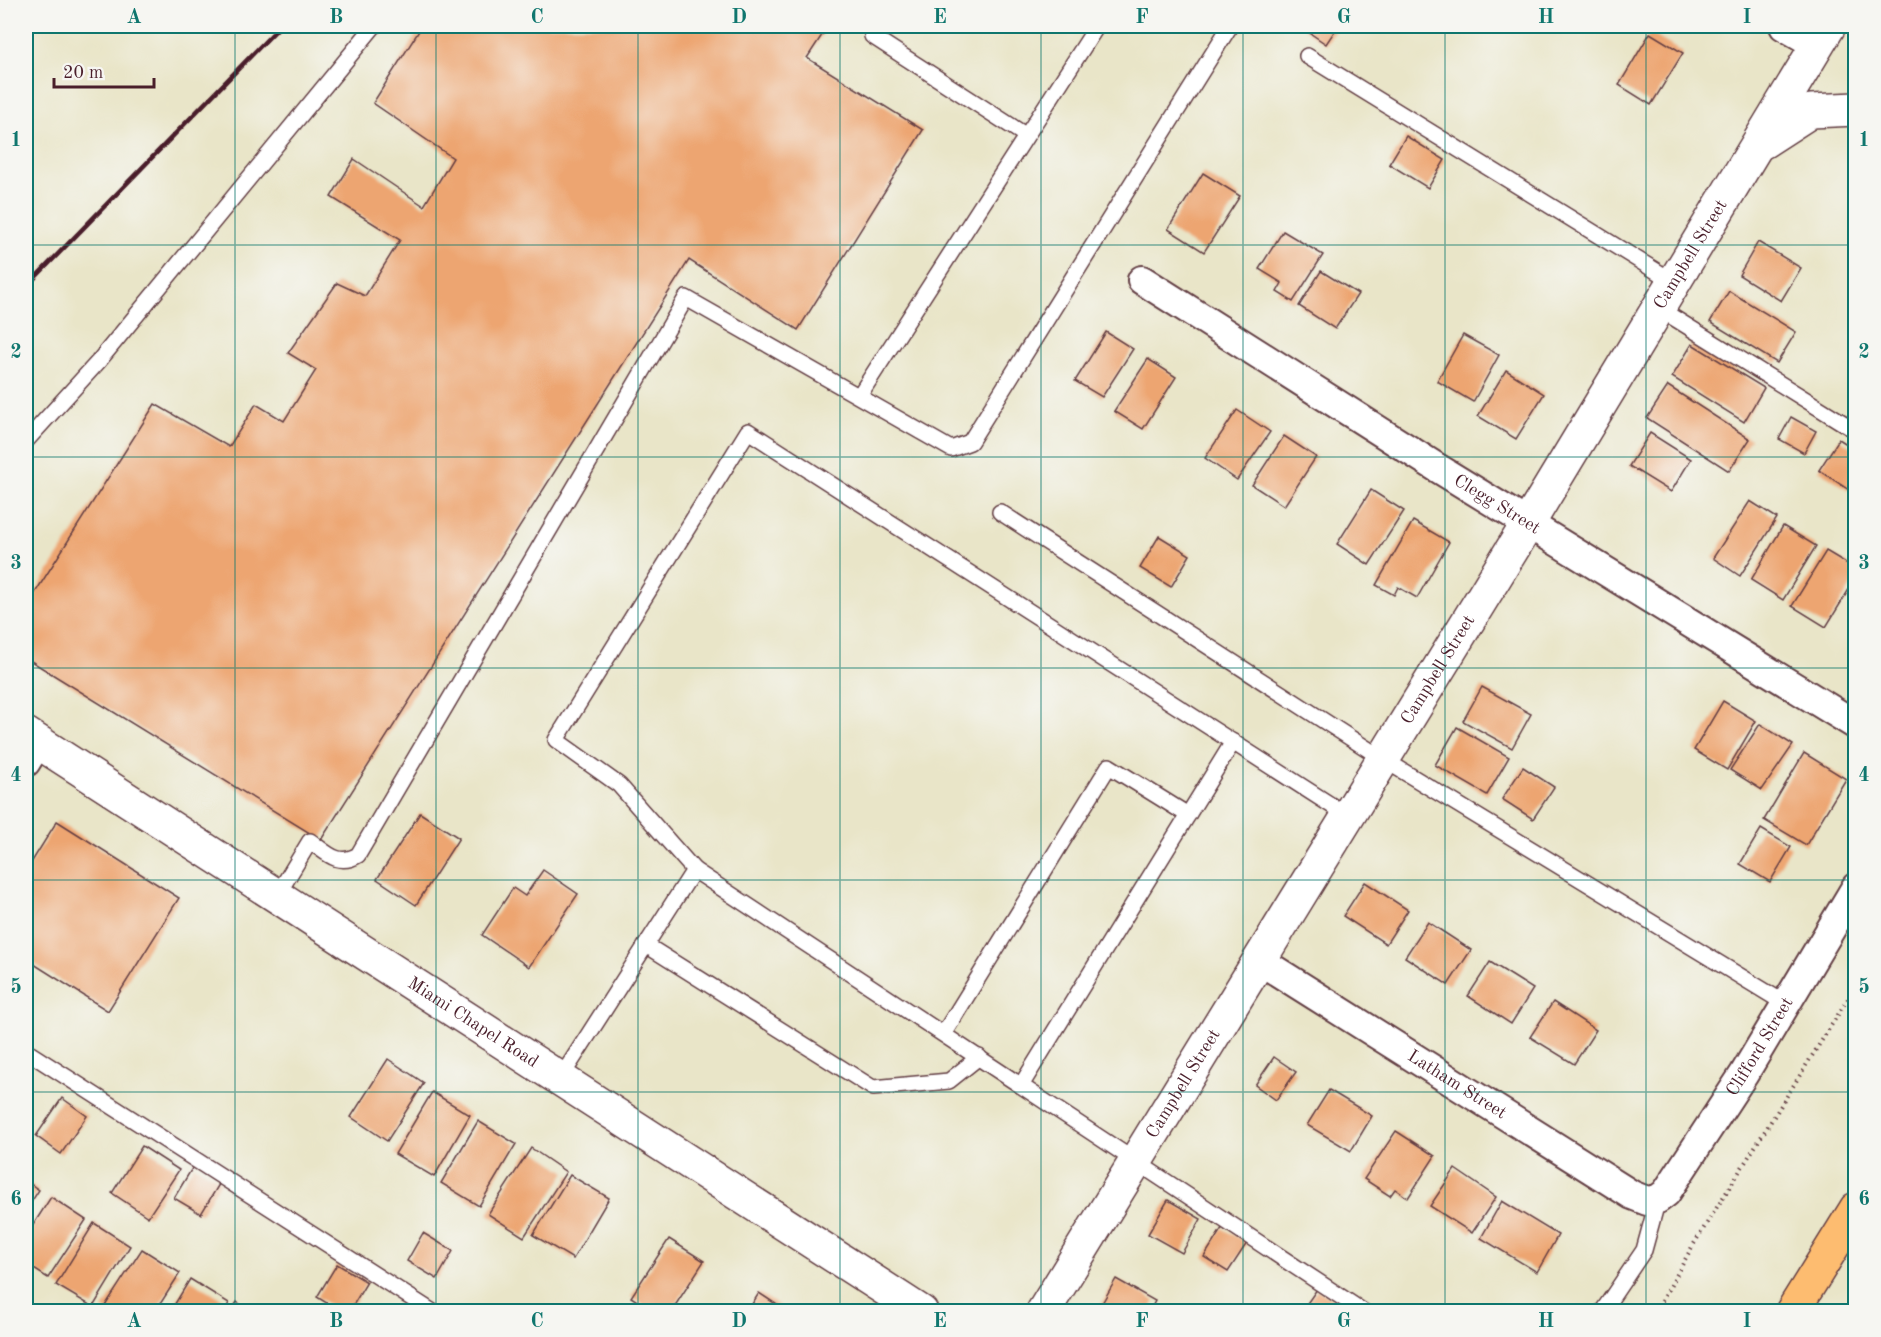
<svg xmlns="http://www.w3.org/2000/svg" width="1881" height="1337" font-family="'Old Standard TT',serif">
<rect width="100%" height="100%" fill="#f6f6f2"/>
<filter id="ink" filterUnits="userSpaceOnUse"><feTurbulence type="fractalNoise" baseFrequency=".0167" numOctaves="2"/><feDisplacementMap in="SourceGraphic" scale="12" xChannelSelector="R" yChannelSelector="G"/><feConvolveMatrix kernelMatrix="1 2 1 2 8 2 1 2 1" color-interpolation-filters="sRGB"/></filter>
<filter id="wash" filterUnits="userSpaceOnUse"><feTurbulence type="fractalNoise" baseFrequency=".008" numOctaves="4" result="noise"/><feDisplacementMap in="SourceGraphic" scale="24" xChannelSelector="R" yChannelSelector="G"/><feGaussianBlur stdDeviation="1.35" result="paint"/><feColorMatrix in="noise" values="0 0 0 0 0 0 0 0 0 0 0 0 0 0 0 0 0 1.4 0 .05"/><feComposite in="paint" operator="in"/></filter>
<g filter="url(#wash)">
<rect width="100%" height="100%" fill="#e9e5c8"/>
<g id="blocks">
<g fill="#eda571">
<polygon points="422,26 828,26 807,58 923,130 798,330 689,260 321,840 26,658 26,607 155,404 229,447 256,404 284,421 316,370 288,353 337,283 365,296 400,240 331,197 354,159 424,206 453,158 373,103"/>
<polygon points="1306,26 1338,26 1326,44 1304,29"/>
<polygon points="1650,33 1683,53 1651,105 1619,85"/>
<polygon points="1406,136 1445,160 1428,188 1389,164"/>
<polygon points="1203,173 1240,196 1204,252 1168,229"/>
<polygon points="1283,231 1323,255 1293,302 1277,292 1282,283 1259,269"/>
<polygon points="1758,242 1801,268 1781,301 1739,275"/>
<polygon points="1321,271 1358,294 1335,329 1299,306"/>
<polygon points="1729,291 1796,332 1777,363 1710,322"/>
<polygon points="1106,332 1133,349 1102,397 1075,381"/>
<polygon points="1463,335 1499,355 1473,402 1437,381"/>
<polygon points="1692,344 1764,388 1744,422 1672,377"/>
<polygon points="1148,359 1176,377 1143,429 1114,411"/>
<polygon points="1506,370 1544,394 1516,439 1478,416"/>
<polygon points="1668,386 1750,439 1729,471 1647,418"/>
<polygon points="1237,410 1270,432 1237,480 1205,458"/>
<polygon points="1791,417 1816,431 1804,453 1779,439"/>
<polygon points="1650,433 1691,459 1671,492 1629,466"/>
<polygon points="1284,436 1316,457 1284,506 1252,485"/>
<polygon points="1839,439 1856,450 1856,487 1852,492 1819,470"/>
<polygon points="1371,490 1404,511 1369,565 1337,544"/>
<polygon points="1750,501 1777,518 1740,576 1713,558"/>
<polygon points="1413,521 1449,542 1417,598 1398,587 1394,595 1376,585"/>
<polygon points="1783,526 1816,546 1783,600 1751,580"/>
<polygon points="1159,536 1190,555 1171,587 1140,568"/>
<polygon points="1826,551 1856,569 1856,578 1826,627 1792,606"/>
<polygon points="1482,687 1531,714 1512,748 1463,721"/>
<polygon points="1723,701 1756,721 1727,770 1694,750"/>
<polygon points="1760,724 1793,745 1762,790 1730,770"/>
<polygon points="1457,727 1509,757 1487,795 1435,765"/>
<polygon points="1804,753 1846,779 1806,845 1764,820"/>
<polygon points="1523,767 1554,787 1533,819 1502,799"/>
<polygon points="420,813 459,838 416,905 377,879"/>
<polygon points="57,821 179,898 108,1011 26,959 26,871"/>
<polygon points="1761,829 1791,847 1770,882 1740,864"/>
<polygon points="543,870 578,894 529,967 482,935 513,888 525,896"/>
<polygon points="1365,882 1408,910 1386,944 1343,916"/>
<polygon points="1428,922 1471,950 1448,985 1405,957"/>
<polygon points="1490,962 1533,989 1511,1024 1468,996"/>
<polygon points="1553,1002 1596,1030 1574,1064 1530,1037"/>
<polygon points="1274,1057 1296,1072 1276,1100 1255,1085"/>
<polygon points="388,1059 424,1083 387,1141 351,1117"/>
<polygon points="1329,1090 1372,1116 1351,1151 1307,1125"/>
<polygon points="432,1092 470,1115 434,1177 395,1154"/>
<polygon points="62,1098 87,1116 61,1154 36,1136"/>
<polygon points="478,1121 516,1144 479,1206 441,1183"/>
<polygon points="1396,1131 1435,1156 1408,1198 1395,1189 1390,1196 1364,1179"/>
<polygon points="142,1146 179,1170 148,1217 112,1193"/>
<polygon points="531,1148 566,1172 524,1237 488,1214"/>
<polygon points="194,1165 221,1181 201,1214 174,1198"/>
<polygon points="1455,1169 1496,1197 1472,1233 1430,1206"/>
<polygon points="570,1175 609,1198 573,1259 533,1235"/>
<polygon points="26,1181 39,1190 26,1210"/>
<polygon points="51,1197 86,1220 48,1278 26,1264 26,1236"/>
<polygon points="1168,1200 1201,1219 1182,1253 1148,1234"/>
<polygon points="1502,1201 1558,1235 1537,1272 1481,1238"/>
<polygon points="94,1223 130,1246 93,1307 56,1285"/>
<polygon points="1222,1228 1247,1243 1228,1272 1204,1257"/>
<polygon points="423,1233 453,1251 437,1279 407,1261"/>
<polygon points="669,1239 704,1261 671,1312 654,1312 631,1297"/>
<polygon points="142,1249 180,1273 155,1312 107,1312 103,1309"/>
<polygon points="337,1264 367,1282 349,1312 341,1312 317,1297"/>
<polygon points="190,1279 229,1303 224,1312 170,1312"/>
<polygon points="1116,1279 1155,1301 1149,1312 1097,1312"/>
<polygon points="1317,1289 1338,1304 1333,1312 1301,1312"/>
<polygon points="759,1293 788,1312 747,1312"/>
<polygon points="237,1302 252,1312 230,1312"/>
</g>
</g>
</g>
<g filter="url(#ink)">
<use href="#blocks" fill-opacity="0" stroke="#623d43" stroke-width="1.5"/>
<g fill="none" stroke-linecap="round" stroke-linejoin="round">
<g stroke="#623d43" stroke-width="18">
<g id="service">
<polyline points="879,26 872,36 1025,135"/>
<polyline points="1307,56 1674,282"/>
<polyline points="1658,308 1856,431"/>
<polyline points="859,396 1097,26"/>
<polyline points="26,441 98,362 374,26"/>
<polyline points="1000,512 1383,759 1786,1004"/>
<polyline points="694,870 1364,1312"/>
<path d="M276 897 310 841C327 853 338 867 358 855L686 298 951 449 970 442 1230 26"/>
<polyline points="646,945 873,1088 949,1081 979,1057"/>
<polyline points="944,1033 1109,766 1188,815"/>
<polyline points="26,1051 433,1312"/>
<polyline points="560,1079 694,870 619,785 556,740 748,431 1348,816"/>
<polyline points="1022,1084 1233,742"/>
<polyline points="1602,1312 1644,1250 1658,1199"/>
</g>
</g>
<g stroke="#623d43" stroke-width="32">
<g id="minor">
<polyline points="1784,26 1817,45"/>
<path id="s1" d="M1142 280 1436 467 1856 725"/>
<polyline points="26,762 38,742"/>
<path id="s2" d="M1259 960 1632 1195 1647 1201 1658 1199 1666 1193 1744 1074 1856 887"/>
</g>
</g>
<g stroke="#623d43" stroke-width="36">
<g id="tertiary">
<polyline points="1763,142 1811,111 1856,109"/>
<path id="s3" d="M26 734 921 1312"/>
<path id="s4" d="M1043 1312 1529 522 1829 26"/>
</g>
</g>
<g stroke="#623d43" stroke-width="36">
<polyline id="motorway" points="1792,1312 1856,1209"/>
</g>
<g stroke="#623d43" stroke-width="4" stroke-dasharray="1.5 4.5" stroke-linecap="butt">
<polyline points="1851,56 1853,74"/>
<polyline points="1656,1312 1692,1247 1856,986"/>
</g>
<use href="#service" stroke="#fff" stroke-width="15"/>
<use href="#minor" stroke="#fff" stroke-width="28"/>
<use href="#tertiary" stroke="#fff" stroke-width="33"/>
<use href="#motorway" stroke="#fdbc70" stroke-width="33"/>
<polyline stroke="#4a1f2b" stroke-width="4.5" points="26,287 280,26"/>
</g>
</g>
<path fill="none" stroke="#0f766e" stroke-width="1.5" stroke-opacity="0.55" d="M235 26V1312M436 26V1312M638 26V1312M840 26V1312M1041 26V1312M1243 26V1312M1445 26V1312M1646 26V1312M26 245H1856M26 457H1856M26 668H1856M26 880H1856M26 1092H1856"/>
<g text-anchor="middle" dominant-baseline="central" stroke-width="4.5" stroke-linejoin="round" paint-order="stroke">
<g font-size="18" fill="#4a1f2b" stroke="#f6f6f2">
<text stroke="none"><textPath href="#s4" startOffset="1240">Campbell Street</textPath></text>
<text stroke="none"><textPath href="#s1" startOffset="420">Clegg Street</textPath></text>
<text stroke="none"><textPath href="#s4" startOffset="754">Campbell Street</textPath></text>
<text stroke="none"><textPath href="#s3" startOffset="532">Miami Chapel Road</textPath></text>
<text stroke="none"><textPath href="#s2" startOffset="652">Clifford Street</textPath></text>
<text stroke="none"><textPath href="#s4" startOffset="268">Campbell Street</textPath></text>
<text stroke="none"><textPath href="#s2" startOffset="234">Latham Street</textPath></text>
</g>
</g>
<rect width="1881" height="1337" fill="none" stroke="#f6f6f2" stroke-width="66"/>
<path d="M54 78v9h100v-9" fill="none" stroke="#4a1f2b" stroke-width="3"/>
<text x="63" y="78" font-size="18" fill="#4a1f2b" stroke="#f6f6f2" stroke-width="4.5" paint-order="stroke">20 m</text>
<rect x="33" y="33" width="1815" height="1271" fill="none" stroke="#0f766e" stroke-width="2"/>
<g font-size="20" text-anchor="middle" font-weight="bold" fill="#0f766e">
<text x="134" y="23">A</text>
<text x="336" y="23">B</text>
<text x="537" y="23">C</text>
<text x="739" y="23">D</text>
<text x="940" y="23">E</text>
<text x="1142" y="23">F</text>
<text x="1344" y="23">G</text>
<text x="1546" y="23">H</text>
<text x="1747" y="23">I</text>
<text x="16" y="146">1</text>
<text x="1864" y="146">1</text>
<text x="16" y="358">2</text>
<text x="1864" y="358">2</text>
<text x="16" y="569">3</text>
<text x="1864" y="569">3</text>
<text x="16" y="781">4</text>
<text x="1864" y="781">4</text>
<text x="16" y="993">5</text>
<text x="1864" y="993">5</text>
<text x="16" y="1205">6</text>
<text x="1864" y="1205">6</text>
<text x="134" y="1327">A</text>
<text x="336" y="1327">B</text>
<text x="537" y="1327">C</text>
<text x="739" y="1327">D</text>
<text x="940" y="1327">E</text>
<text x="1142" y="1327">F</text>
<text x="1344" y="1327">G</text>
<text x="1546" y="1327">H</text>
<text x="1747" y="1327">I</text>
</g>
</svg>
